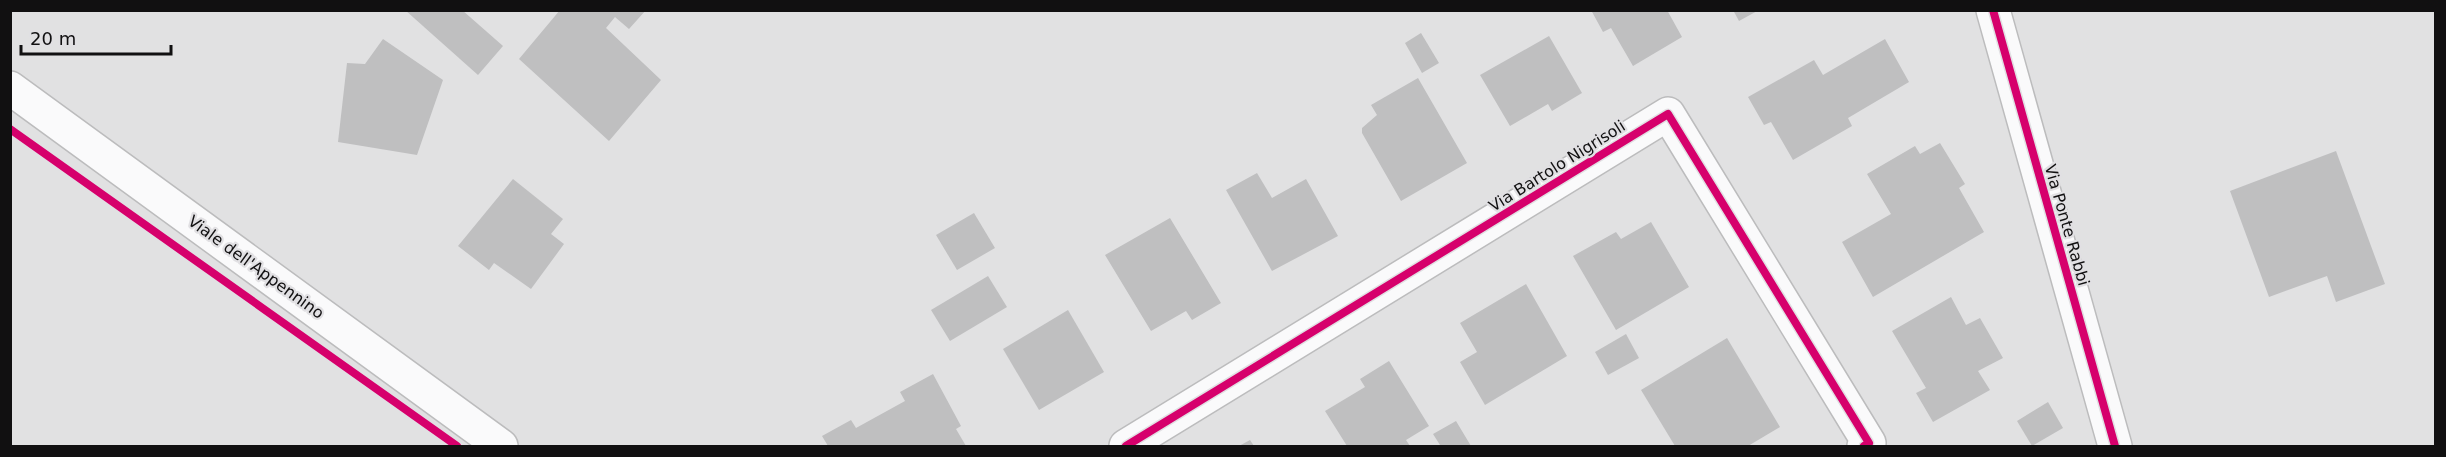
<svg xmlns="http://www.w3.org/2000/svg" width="2446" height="457" font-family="'DejaVu Sans',sans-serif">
<rect width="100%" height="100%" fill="#e1e1e2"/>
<g fill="#bfbfc0">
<polygon points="405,10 462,10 503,46 478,75"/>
<polygon points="560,10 646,10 629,29 615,17 606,28 661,80 609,141 519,59"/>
<polygon points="1591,10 1667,10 1682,37 1633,66 1611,28 1603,32"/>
<polygon points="1733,10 1759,10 1739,21"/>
<polygon points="1421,33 1439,63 1422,73 1405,43"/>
<polygon points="1549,36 1582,93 1552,111 1548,104 1510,126 1480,75"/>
<polygon points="383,39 443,80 417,155 338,142 347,63 365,64"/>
<polygon points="1885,39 1909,82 1848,118 1852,126 1793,160 1771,122 1764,125 1748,97 1814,60 1823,75"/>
<polygon points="1418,78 1467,163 1401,201 1362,133 1362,128 1377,115 1371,105"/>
<polygon points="1940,143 1965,184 1959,188 1984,232 1873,297 1842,242 1891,214 1867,174 1915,146 1920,154"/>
<polygon points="2336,151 2385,284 2336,302 2327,276 2269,297 2230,191"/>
<polygon points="1257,173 1272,198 1306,179 1338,236 1272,271 1226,190"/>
<polygon points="513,179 563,219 551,234 564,244 531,289 494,263 489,270 458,246"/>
<polygon points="974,213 995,248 957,270 936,235"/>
<polygon points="1170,218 1221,303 1192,320 1186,311 1151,331 1105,255"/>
<polygon points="1651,222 1689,287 1616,330 1573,256 1616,232 1621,239"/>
<polygon points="988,276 1007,307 950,341 931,310"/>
<polygon points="1526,284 1567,356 1485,405 1460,362 1477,352 1460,323"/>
<polygon points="1951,297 1966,325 1980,318 2003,358 1978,371 1990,390 1933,422 1916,393 1926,388 1892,331"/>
<polygon points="1068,310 1104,372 1039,410 1003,349"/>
<polygon points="1626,334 1639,358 1608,375 1595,352"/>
<polygon points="1727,338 1780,427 1748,446 1675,446 1641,390"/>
<polygon points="1389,361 1429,426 1406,440 1410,446 1347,446 1325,411 1365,387 1360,379"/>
<polygon points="933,374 961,426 956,429 966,446 828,446 822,436 851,420 856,428 905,401 900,392"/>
<polygon points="2048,402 2063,428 2032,446 2017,421"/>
<polygon points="1456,421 1471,446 1437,446 1440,445 1433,434"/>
<polygon points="1250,440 1254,446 1239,446"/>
</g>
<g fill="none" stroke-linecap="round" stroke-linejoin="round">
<g stroke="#bcbcbd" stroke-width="36">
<g id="minor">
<polyline points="1993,10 2115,446"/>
<polyline points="1126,446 1668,114 1869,443 1864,446"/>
</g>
</g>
<g stroke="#bcbcbd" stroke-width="36">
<polyline id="major" points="10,88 501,446"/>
</g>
<use href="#minor" stroke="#fafafb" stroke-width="33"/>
<use href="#major" stroke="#fafafb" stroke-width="33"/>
<g stroke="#e1e0e3" stroke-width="11">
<g id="cycleway">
<polyline points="1993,10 2115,446"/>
<polyline points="10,129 457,446"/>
<polyline points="1126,446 1668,114 1869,443 1864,446"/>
</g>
</g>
<use href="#cycleway" stroke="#d6006c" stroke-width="8"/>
</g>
<g text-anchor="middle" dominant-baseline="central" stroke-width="4.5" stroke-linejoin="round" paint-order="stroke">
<g font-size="16" fill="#111011" stroke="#e1e0e3">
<text transform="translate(1557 166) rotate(-32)">Via Bartolo Nigrisoli</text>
<text transform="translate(2067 225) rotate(74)">Via Ponte Rabbi</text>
<text transform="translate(256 267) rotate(36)">Viale dell'Appennino</text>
</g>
</g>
<rect width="2446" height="457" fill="none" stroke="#111011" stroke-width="24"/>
<path d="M21 45v9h150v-9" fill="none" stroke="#111011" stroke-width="3"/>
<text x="30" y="45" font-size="18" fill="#111011" stroke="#e1e0e3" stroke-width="4.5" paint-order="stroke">20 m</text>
</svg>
